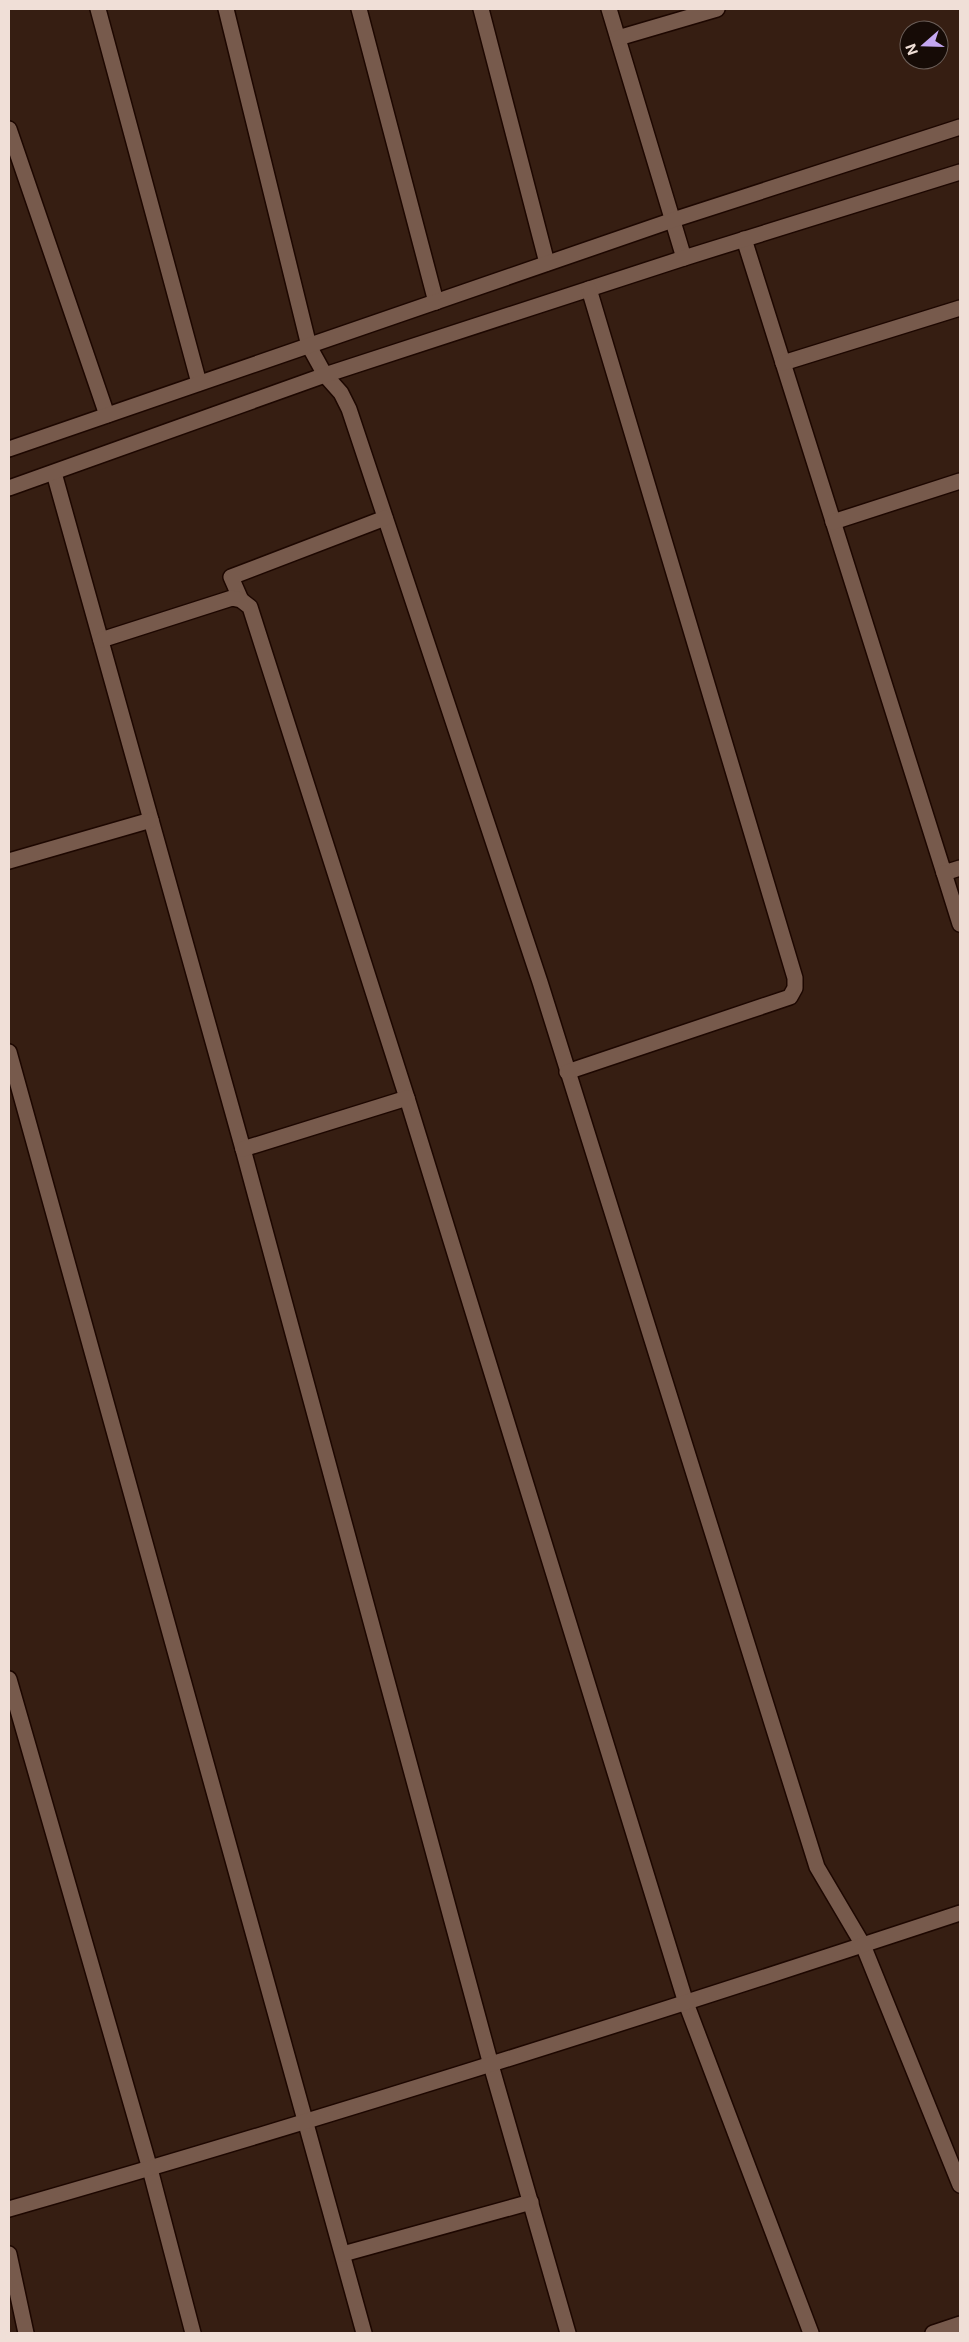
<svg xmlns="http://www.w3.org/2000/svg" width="969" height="2342" font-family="Inter,sans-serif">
<rect width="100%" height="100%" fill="#361e12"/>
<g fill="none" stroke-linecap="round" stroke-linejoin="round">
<g stroke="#1d0700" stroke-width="18">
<g id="minor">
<polyline points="98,9 199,383"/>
<polyline points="226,9 309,346 325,375 341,393 349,409 540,982 817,1867 863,1945 960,2185"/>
<polyline points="359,9 436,302"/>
<polyline points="481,9 547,263"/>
<polyline points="609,9 684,258"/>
<polyline points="618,38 717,9"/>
<polyline points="9,129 107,415"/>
<polyline points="744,239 944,873 960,868"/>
<polyline points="783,363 960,308"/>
<polyline points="9,449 673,220 960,127"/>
<polyline points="54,473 243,1149 491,2065 568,2333"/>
<polyline points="9,488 325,375 684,258 960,172"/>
<polyline points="833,522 960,481"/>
<polyline points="241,600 231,577 385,518"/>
<polyline points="101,640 232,598 241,600 250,607 407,1098"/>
<polyline points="9,861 151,820"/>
<polyline points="944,873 960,924"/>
<polyline points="9,1052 364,2333"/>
<polyline points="567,1072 790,997 795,988 795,978 589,289"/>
<polyline points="243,1149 407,1098 686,2003 811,2333"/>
<polyline points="9,1679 150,2169 193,2333"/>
<path d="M9 2209C328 2118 645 2017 960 1913"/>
<polyline points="9,2254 26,2333"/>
<polyline points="343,2254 531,2202"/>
<polyline points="933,2333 960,2324"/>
</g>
</g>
<use href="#minor" stroke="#775a4c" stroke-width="15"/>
</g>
<rect width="969" height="2342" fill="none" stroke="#f0dfd7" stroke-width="20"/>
<g transform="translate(924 45) rotate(250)"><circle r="24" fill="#160b06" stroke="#6d605a"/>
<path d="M0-4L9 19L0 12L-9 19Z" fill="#c4a7f1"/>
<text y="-8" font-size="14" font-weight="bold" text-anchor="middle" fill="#f0dfd7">N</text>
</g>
</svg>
